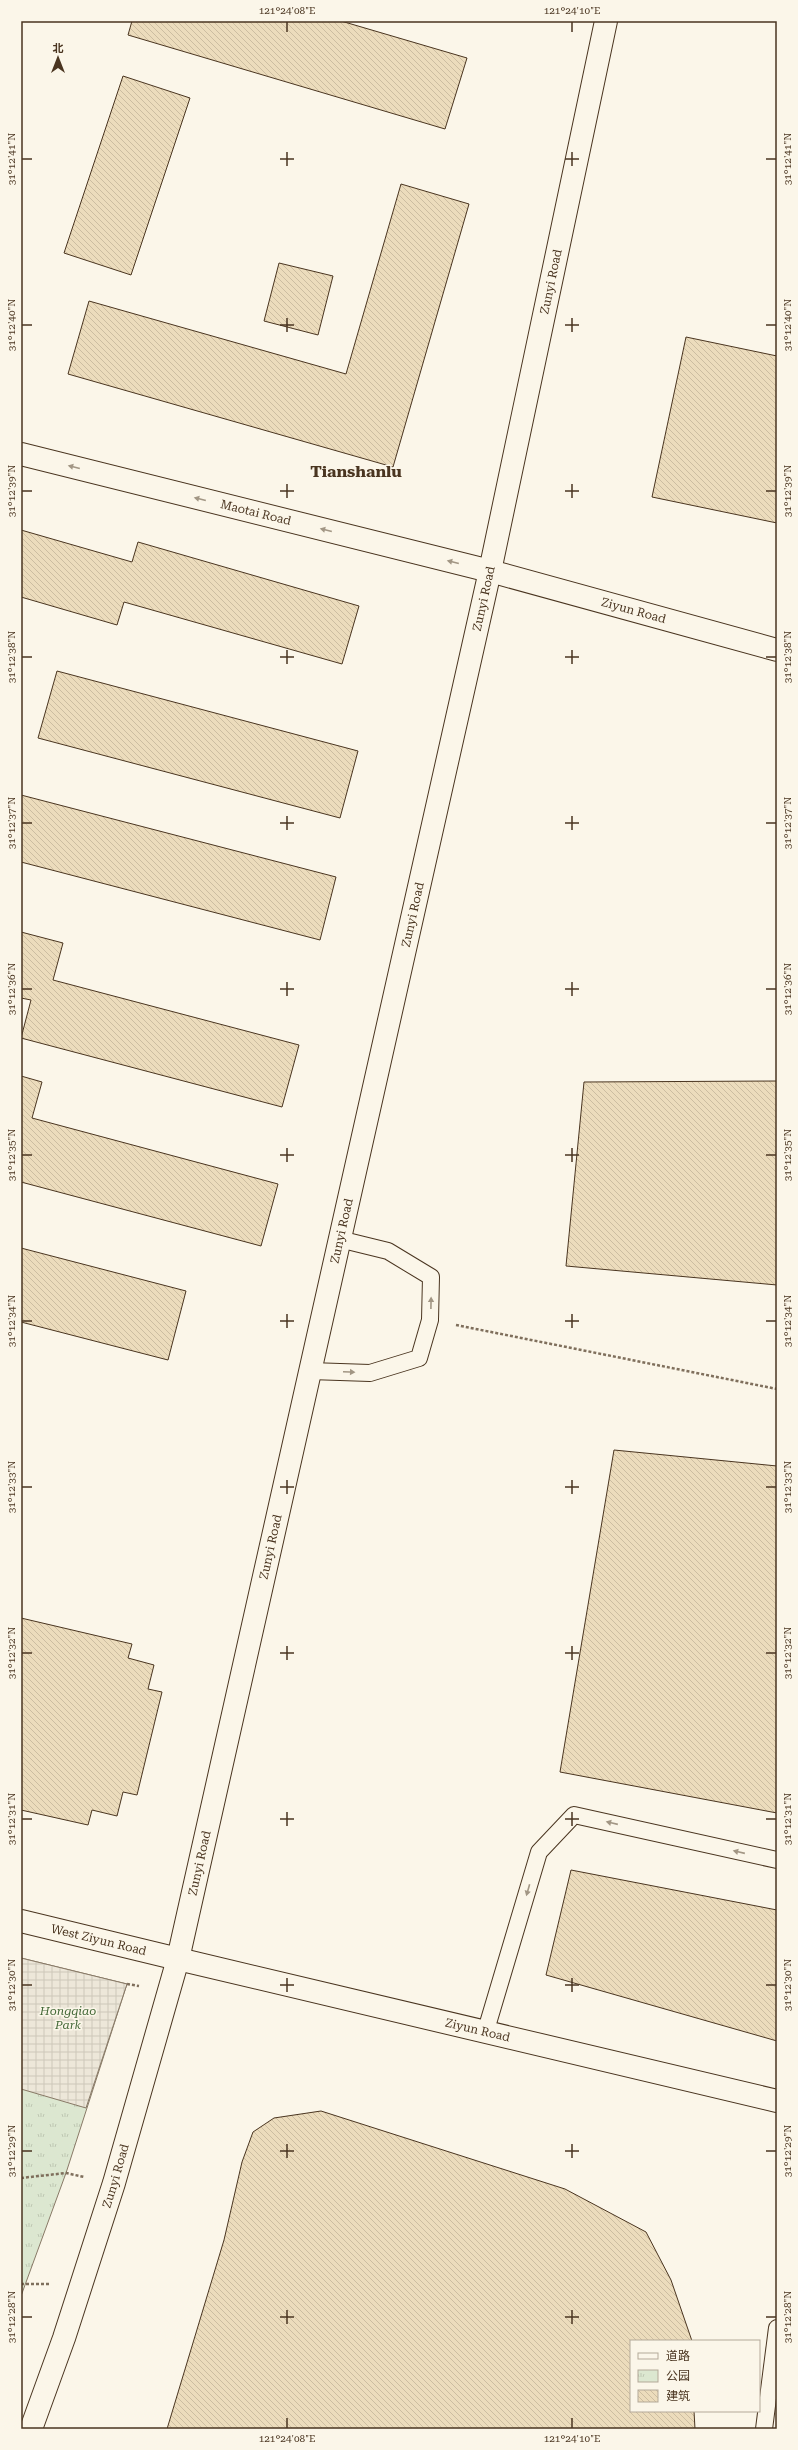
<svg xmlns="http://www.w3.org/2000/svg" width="798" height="2450" font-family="'Roboto Serif','Noto Sans SC',serif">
<defs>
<pattern id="park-tufts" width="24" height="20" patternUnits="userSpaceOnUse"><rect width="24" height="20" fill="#dce7d0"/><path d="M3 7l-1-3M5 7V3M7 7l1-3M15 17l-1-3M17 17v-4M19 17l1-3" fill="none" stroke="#bec7b2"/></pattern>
<pattern id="plaza-grid" width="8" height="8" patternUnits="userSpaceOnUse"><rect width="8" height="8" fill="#ede7d9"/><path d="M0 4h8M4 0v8" fill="none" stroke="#cdc7ba"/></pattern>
<pattern id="building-back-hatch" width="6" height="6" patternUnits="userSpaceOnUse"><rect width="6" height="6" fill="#ecdcbc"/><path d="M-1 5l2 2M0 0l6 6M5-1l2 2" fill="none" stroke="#ccbda1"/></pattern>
</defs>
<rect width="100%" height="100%" fill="#fbf6e9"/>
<polygon fill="url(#park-tufts)" stroke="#887966" points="21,1958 127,1984 66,2173 21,2296"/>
<polygon fill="url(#plaza-grid)" stroke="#887966" points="21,1958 127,1984 86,2108 21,2089"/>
<g fill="url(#building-back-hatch)" stroke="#4a3520">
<polygon points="132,21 341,21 467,58 445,129 128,35"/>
<polygon points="123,76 190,98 131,275 64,253"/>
<polygon points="401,184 469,204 393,467 68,374 89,301 346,374"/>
<polygon points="279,263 333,276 318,335 264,321"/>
<polygon points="686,337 777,356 777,523 652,497"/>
<polygon points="21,530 132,562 138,542 359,606 342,664 124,602 117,625 21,597"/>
<polygon points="57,671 358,751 340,818 38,738"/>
<polygon points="21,795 336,877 320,940 21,862"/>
<polygon points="21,932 63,943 53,980 299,1045 282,1107 21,1038 31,1000 21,998"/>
<polygon points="21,1076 42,1082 32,1118 278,1184 261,1246 21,1182"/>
<polygon points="777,1081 777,1285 566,1266 584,1082"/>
<polygon points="21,1248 186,1291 168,1360 21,1322"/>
<polygon points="614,1450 777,1466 777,1813 560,1772"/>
<polygon points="21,1618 132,1644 128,1658 154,1665 148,1689 162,1692 137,1795 123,1792 117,1816 92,1810 88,1825 21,1810"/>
<polygon points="571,1870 777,1910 777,2041 546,1975"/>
<polygon points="321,2111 565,2189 646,2232 671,2280 692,2341 631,2341 631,2411 694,2411 695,2429 167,2429 224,2240 242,2162 253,2132 274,2118"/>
</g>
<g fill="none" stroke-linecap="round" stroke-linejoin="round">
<g stroke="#4a3520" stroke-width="18">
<g id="lane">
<polyline points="310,1371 370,1373 419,1358 430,1320 431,1277 388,1251 339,1239"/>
<polyline points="486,2030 539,1852 574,1815 777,1860"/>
<polyline points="764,2429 777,2328"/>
</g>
</g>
<g stroke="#4a3520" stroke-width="24">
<g id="street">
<path id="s1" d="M490 571 777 650"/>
<path id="s2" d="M178 1959 777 2101"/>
</g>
</g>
<g stroke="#4a3520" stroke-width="24">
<g id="secondary">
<path id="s3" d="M21 454 490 571"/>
<path id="s4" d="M21 1921 178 1959"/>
<path id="s5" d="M31 2429 64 2338 114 2183 178 1959 490 571 606 21"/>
</g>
</g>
<g stroke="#7f6f5c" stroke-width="2.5" stroke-dasharray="3 2" stroke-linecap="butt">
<polyline points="456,1325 777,1389"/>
<polyline points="127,1984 139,1986"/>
<polyline points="21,2178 66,2173 84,2177"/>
<polyline points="21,2284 50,2284"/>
</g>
<use href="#lane" stroke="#fbf6e9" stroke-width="16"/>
<use href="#street" stroke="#fbf6e9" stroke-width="22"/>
<use href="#secondary" stroke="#fbf6e9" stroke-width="22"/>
</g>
<defs><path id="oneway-solid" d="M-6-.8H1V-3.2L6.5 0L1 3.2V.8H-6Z"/></defs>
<g fill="#a29684">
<use href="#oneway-solid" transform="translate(74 467) rotate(-166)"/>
<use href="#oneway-solid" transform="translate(200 499) rotate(-166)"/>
<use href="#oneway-solid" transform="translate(326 530) rotate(-166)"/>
<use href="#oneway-solid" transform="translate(453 562) rotate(-166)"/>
<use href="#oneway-solid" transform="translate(431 1303) rotate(-89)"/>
<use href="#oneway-solid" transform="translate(349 1372) rotate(2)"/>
<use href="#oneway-solid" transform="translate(612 1823) rotate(-167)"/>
<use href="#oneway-solid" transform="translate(739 1852) rotate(-167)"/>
<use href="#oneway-solid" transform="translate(528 1890) rotate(106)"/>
</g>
<path fill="none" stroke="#4a3520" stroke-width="1.5" d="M287 22V32M572 22V32M287 152V166M572 152V166M22 159H32M280 159H294M565 159H579M766 159H776M287 318V332M572 318V332M22 325H32M280 325H294M565 325H579M766 325H776M287 484V498M572 484V498M22 491H32M280 491H294M565 491H579M766 491H776M287 650V664M572 650V664M22 657H32M280 657H294M565 657H579M766 657H776M287 816V830M572 816V830M22 823H32M280 823H294M565 823H579M766 823H776M287 982V996M572 982V996M22 989H32M280 989H294M565 989H579M766 989H776M287 1148V1162M572 1148V1162M22 1155H32M280 1155H294M565 1155H579M766 1155H776M287 1314V1328M572 1314V1328M22 1321H32M280 1321H294M565 1321H579M766 1321H776M287 1480V1494M572 1480V1494M22 1487H32M280 1487H294M565 1487H579M766 1487H776M287 1646V1660M572 1646V1660M22 1653H32M280 1653H294M565 1653H579M766 1653H776M287 1812V1826M572 1812V1826M22 1819H32M280 1819H294M565 1819H579M766 1819H776M287 1978V1992M572 1978V1992M22 1985H32M280 1985H294M565 1985H579M766 1985H776M287 2144V2158M572 2144V2158M22 2151H32M280 2151H294M565 2151H579M766 2151H776M287 2310V2324M572 2310V2324M22 2317H32M280 2317H294M565 2317H579M766 2317H776M287 2418V2428M572 2418V2428"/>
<g text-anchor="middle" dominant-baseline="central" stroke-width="3" stroke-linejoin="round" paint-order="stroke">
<g font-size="12" fill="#4a3520" stroke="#fbf6e9">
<text stroke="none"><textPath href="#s5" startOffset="2211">Zunyi Road</textPath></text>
<text stroke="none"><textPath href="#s3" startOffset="242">Maotai Road</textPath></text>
<text stroke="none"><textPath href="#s5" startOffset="1887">Zunyi Road</textPath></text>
<text stroke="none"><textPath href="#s1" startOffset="149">Ziyun Road</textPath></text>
<text stroke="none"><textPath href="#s5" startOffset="1563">Zunyi Road</textPath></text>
<text stroke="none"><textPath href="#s5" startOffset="1239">Zunyi Road</textPath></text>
<text stroke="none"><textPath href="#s5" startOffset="915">Zunyi Road</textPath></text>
<text stroke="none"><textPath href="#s5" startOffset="591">Zunyi Road</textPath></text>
<text stroke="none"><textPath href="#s4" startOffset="80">West Ziyun Road</textPath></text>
<text stroke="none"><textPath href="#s2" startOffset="308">Ziyun Road</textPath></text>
<text stroke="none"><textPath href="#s5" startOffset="267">Zunyi Road</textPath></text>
</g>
<g font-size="12" font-style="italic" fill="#436837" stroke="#fbf6e9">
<text x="68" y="2011">Hongqiao<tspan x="68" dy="14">Park</tspan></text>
</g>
<g font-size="16" font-weight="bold" fill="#4a3520" stroke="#fbf6e9">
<text x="356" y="471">Tianshanlu</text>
</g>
</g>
<rect width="798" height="2450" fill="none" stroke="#fbf6e9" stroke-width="44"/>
<rect x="630" y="2340" width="130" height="72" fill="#fbf6e9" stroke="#b4a999"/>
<rect x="638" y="2353" width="20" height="6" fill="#fbf6e9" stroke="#b4a999"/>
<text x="666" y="2360" font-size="12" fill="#4a3520">道路</text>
<rect x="638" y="2370" width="20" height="12" fill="url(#park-tufts)" stroke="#b4a999"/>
<text x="666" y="2380" font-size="12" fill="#4a3520">公园</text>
<rect x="638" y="2390" width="20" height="12" fill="url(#building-back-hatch)" stroke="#b4a999"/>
<text x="666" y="2400" font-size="12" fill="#4a3520">建筑</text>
<g transform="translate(58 58)" stroke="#fbf6e9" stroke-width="3" paint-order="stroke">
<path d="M0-3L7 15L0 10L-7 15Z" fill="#4a3520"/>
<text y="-6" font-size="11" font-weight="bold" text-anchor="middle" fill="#4a3520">北</text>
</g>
<rect x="22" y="22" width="754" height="2406" fill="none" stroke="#4a3520" stroke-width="1.5"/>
<g font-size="10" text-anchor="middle" fill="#4a3520">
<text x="287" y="14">121°24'08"E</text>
<text x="572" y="14">121°24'10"E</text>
<text transform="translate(11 159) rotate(-90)" y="4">31°12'41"N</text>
<text transform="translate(787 159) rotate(-90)" y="4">31°12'41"N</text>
<text transform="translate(11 325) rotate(-90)" y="4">31°12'40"N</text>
<text transform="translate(787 325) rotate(-90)" y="4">31°12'40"N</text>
<text transform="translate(11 491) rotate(-90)" y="4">31°12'39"N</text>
<text transform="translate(787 491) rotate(-90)" y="4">31°12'39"N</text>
<text transform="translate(11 657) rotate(-90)" y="4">31°12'38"N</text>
<text transform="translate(787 657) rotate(-90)" y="4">31°12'38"N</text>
<text transform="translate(11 823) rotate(-90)" y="4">31°12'37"N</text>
<text transform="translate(787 823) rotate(-90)" y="4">31°12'37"N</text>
<text transform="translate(11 989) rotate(-90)" y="4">31°12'36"N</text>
<text transform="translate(787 989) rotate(-90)" y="4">31°12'36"N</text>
<text transform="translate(11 1155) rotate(-90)" y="4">31°12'35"N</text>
<text transform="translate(787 1155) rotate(-90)" y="4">31°12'35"N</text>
<text transform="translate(11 1321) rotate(-90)" y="4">31°12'34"N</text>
<text transform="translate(787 1321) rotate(-90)" y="4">31°12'34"N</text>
<text transform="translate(11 1487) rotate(-90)" y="4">31°12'33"N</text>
<text transform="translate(787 1487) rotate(-90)" y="4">31°12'33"N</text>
<text transform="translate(11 1653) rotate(-90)" y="4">31°12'32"N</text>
<text transform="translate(787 1653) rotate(-90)" y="4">31°12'32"N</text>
<text transform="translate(11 1819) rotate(-90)" y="4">31°12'31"N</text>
<text transform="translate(787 1819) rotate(-90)" y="4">31°12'31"N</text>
<text transform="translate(11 1985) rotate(-90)" y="4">31°12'30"N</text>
<text transform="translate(787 1985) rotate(-90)" y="4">31°12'30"N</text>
<text transform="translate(11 2151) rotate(-90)" y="4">31°12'29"N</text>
<text transform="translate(787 2151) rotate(-90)" y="4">31°12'29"N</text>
<text transform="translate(11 2317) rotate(-90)" y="4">31°12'28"N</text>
<text transform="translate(787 2317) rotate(-90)" y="4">31°12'28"N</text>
<text x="287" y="2442">121°24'08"E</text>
<text x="572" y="2442">121°24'10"E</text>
</g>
</svg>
